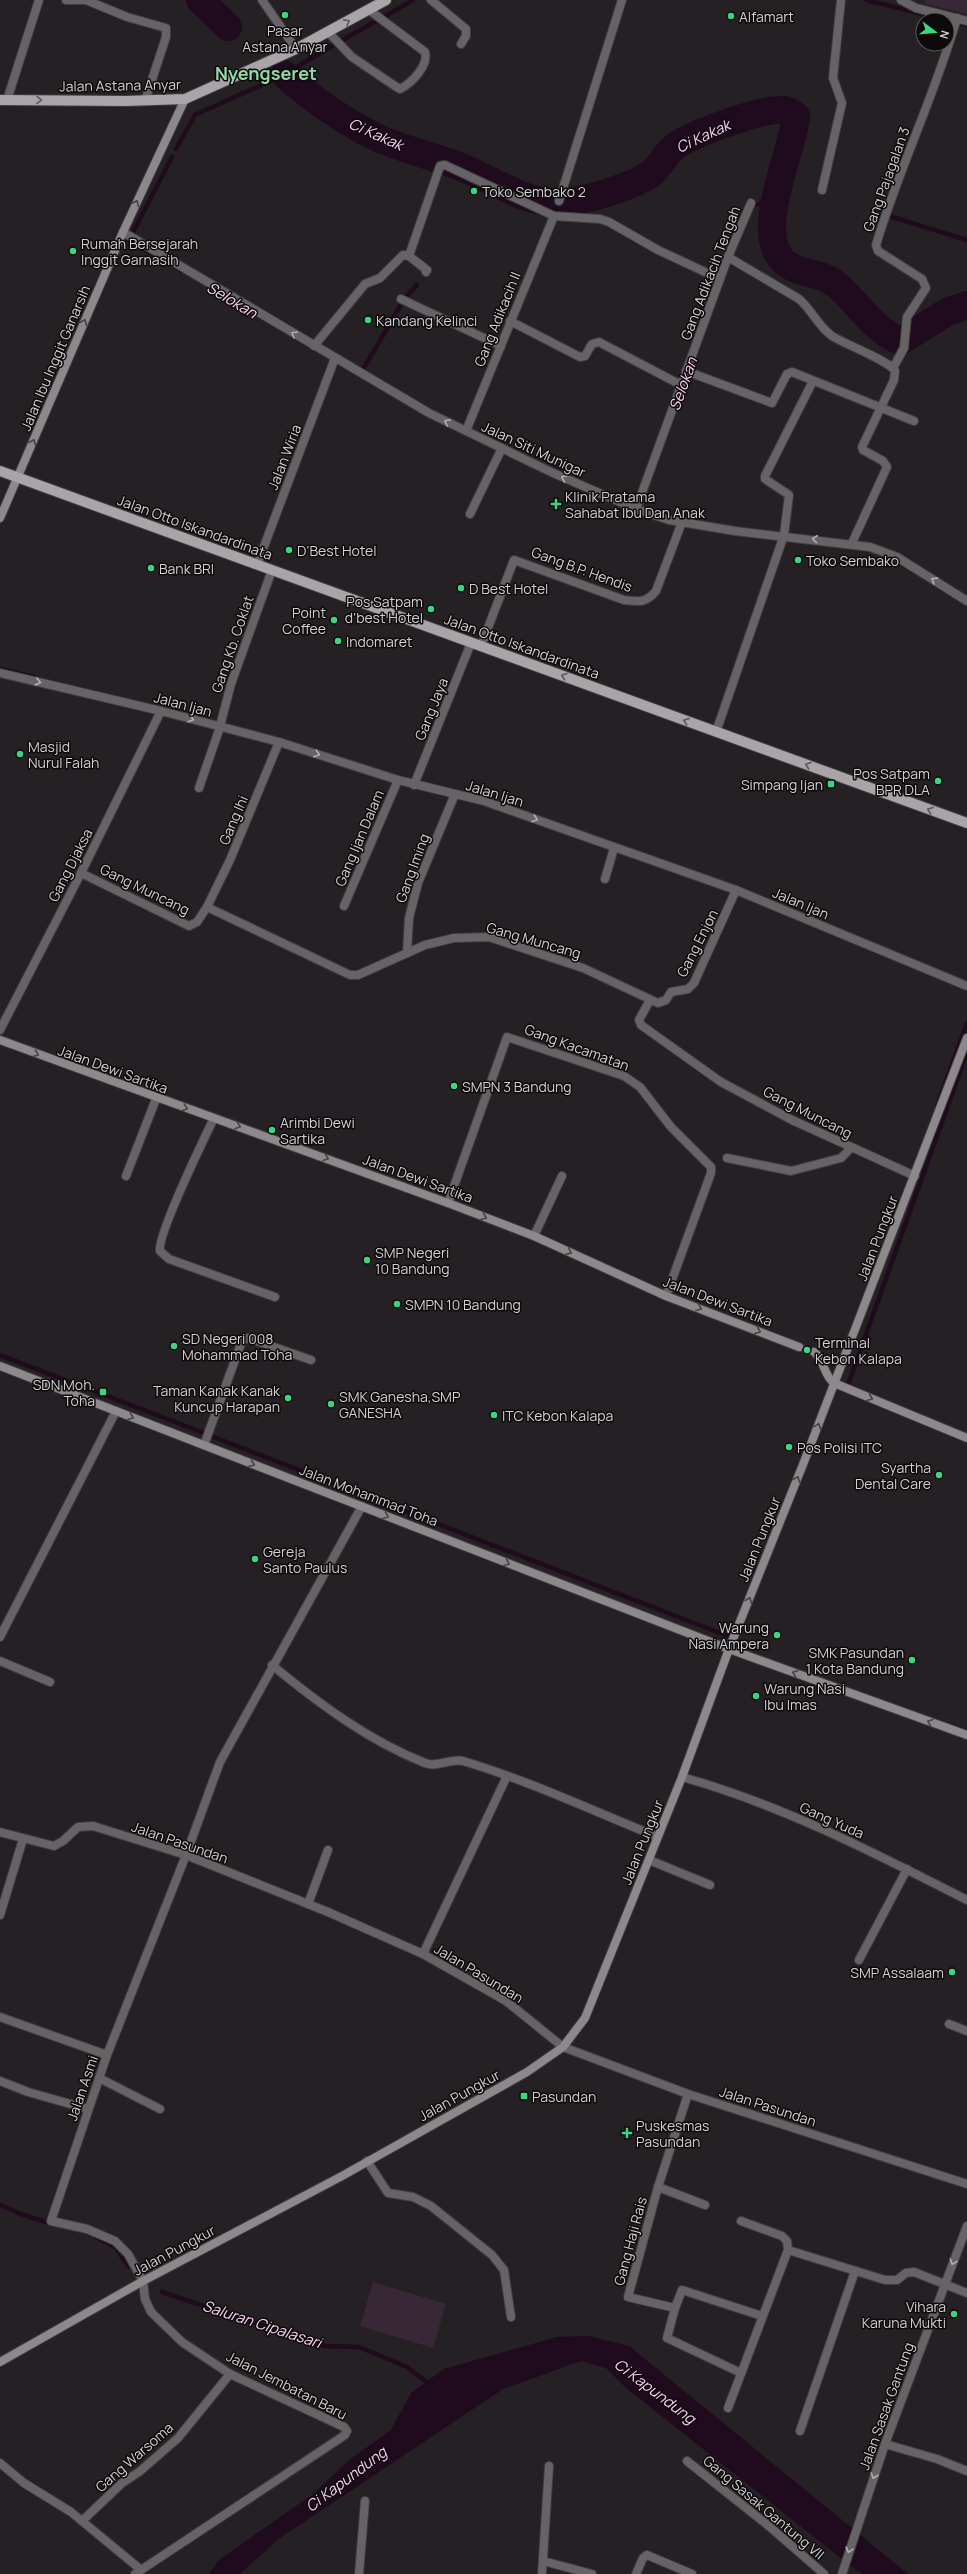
<svg xmlns="http://www.w3.org/2000/svg" width="967" height="2574" font-family="Manrope,sans-serif">
<rect width="100%" height="100%" fill="#252024"/>
<g fill="#382735">
<polygon points="925,0 967,0 967,14 925,4"/>
<polygon points="373,2282 446,2304 433,2348 360,2326"/>
</g>
<polygon fill="#200a1d" points="589,2336 629,2346 908,2574 863,2574 852,2567 625,2387 606,2368 581,2361 503,2389 277,2540 240,2574 209,2574 219,2560 313,2494 349,2460 391,2430 411,2393 444,2369 557,2337"/>
<g fill="none" stroke-linecap="round" stroke-linejoin="round">
<g stroke="#200a1d" stroke-width="4.5">
<polyline points="866,0 943,19"/>
<polyline points="384,17 413,0"/>
<polyline points="957,25 957,23 967,25"/>
<polyline points="341,41 378,20"/>
<polyline points="176,149 195,115 284,75 335,44"/>
<polyline points="751,207 752,204 774,206"/>
<polyline points="886,215 967,240"/>
<polyline points="132,234 172,157"/>
<polyline points="129,239 128,240 182,271"/>
<polyline points="404,299 417,285"/>
<polyline points="362,371 402,303"/>
<polyline points="0,669 34,677"/>
<polyline points="937,1106 967,1023"/>
<polyline points="0,1355 204,1433"/>
<polyline points="849,1382 967,1052"/>
<polyline points="211,1436 730,1637 732,1632"/>
<polyline points="0,2205 21,2214 52,2224"/>
<polyline points="96,2237 115,2247 129,2267"/>
<polyline points="162,2292 325,2346 359,2347 407,2367 431,2385"/>
</g>
<g stroke="#200a1d" stroke-width="28">
<polyline points="200,0 228,27"/>
<path d="M284 74C312 99 341 120 376 137 401 149 434 156 461 167 494 180 529 207 566 202 591 199 623 189 646 177 659 171 665 152 677 145 696 133 762 108 783 110 788 110 792 113 796 116 793 152 750 237 787 264 802 275 822 272 837 285 856 301 876 333 901 341L947 312 967 305"/>
</g>
<polyline stroke="#3f3a3e" stroke-width="8" stroke-dasharray="8 4" stroke-linecap="butt" points="799,1347 814,1352"/>
<g stroke="#413c40" stroke-width="10">
<g id="street">
<polyline points="66,0 84,0"/>
<polyline points="86,0 127,17 166,28 166,37 145,101"/>
<polyline points="262,0 296,49"/>
<polyline points="431,0 466,29 466,36 461,44"/>
<polyline points="901,0 916,8 967,21"/>
<path d="M328 32 352 57 395 86 400 89C412 83 429 65 425 52L369 10"/>
<polyline points="7,100 39,0"/>
<polyline points="822,190 842,103 833,78 841,0"/>
<polyline points="559,201 622,0"/>
<polyline points="123,232 429,413 551,472 636,509 669,520 735,531 870,547 897,557 967,601"/>
<path d="M728 257 799 299C812 310 818 326 832 336 846 345 888 360 895 371L894 380 862 447 863 450 883 461 887 467 852 543"/>
<polyline points="426,272 427,270 409,256 440,166 445,165 554,216 600,219 609,222 658,250 720,279"/>
<polyline points="401,299 501,346"/>
<polyline points="510,321 580,357 585,356 592,344 599,342 681,385"/>
<polyline points="314,346 365,284 380,278 403,255 409,256"/>
<path d="M893 368 904 348 907 317 926 288 922 279 878 251 876 245C899 168 935 95 957 18"/>
<polyline points="686,371 772,403 787,374 792,372 914,421"/>
<polyline points="466,431 554,216"/>
<polyline points="636,509 728,257 751,203"/>
<polyline points="470,514 502,448"/>
<polyline points="257,565 335,358"/>
<path d="M481 646 514 560 624 600C639 602 646 603 656 591L682 522"/>
<polyline points="0,673 161,711 279,742 398,780 484,801 736,890 967,986"/>
<polyline points="716,732 784,535 789,495 765,479 765,476 813,381"/>
<polyline points="414,785 471,643"/>
<polyline points="199,788 219,730 231,684 272,570"/>
<polyline points="81,873 189,926 197,922 207,907 350,975 358,975 425,945 454,938 489,937 583,968 658,1003 666,1000 671,992 688,989 694,983 736,890"/>
<polyline points="605,879 614,848"/>
<polyline points="344,906 398,780"/>
<polyline points="207,907 230,860 279,742"/>
<polyline points="407,953 409,918 418,883 455,794"/>
<polyline points="650,1000 639,1020 641,1025 721,1082 792,1120 915,1176"/>
<polyline points="0,1030 81,873 161,711"/>
<path d="M214 1118C204 1139 157 1235 160 1251L169 1259 275 1297"/>
<polyline points="727,1158 791,1171 841,1158 851,1148"/>
<polyline points="126,1176 156,1099"/>
<polyline points="448,1203 507,1037 624,1076 640,1087 671,1127 711,1167 711,1173 666,1296"/>
<polyline points="534,1236 562,1176"/>
<polyline points="204,1445 242,1341 248,1338 311,1360"/>
<polyline points="0,1637 116,1411"/>
<polyline points="0,1661 50,1682"/>
<path d="M272 1665C318 1703 369 1741 425 1763 438 1768 450 1758 463 1761 530 1781 593 1811 658 1837"/>
<path d="M682 1777C782 1805 875 1853 967 1900"/>
<polyline points="0,1832 54,1846 63,1841 78,1827 93,1826 186,1855 328,1912 423,1954 506,2001 563,2047 688,2094 967,2184"/>
<polyline points="649,1860 710,1885"/>
<polyline points="308,1904 328,1850"/>
<polyline points="0,1915 23,1839"/>
<polyline points="423,1954 507,1776"/>
<polyline points="859,1960 907,1869"/>
<polyline points="0,2017 107,2055"/>
<polyline points="949,2024 967,2031"/>
<polyline points="99,2078 160,2109"/>
<polyline points="0,2081 28,2092 88,2109"/>
<polyline points="688,2094 658,2187 628,2297 675,2308 682,2290 762,2316"/>
<polyline points="367,2161 388,2193 413,2197 431,2206 492,2255 504,2270 511,2317"/>
<polyline points="658,2187 705,2205"/>
<polyline points="788,2250 885,2280 897,2280 906,2273 914,2272 967,2293"/>
<polyline points="675,2308 667,2338 741,2373"/>
<polyline points="728,2408 788,2250 787,2241 782,2236 741,2221"/>
<polyline points="800,2431 855,2271"/>
<polyline points="885,2444 937,2459 967,2471"/>
<polyline points="687,2461 770,2527 824,2574"/>
<polyline points="0,2463 24,2483 71,2512 140,2569"/>
<polyline points="82,2521 122,2483 139,2472 178,2438 230,2374"/>
<polyline points="543,2561 592,2574"/>
<polyline points="135,2574 345,2435 347,2431 344,2427 230,2374 182,2342 151,2312 145,2299 143,2281 128,2254 115,2241 87,2229 51,2221 107,2055 186,1855 220,1762 362,1506"/>
<polyline points="359,2574 365,2501"/>
<polyline points="542,2574 549,2466"/>
<polyline points="636,2574 643,2558 647,2555 692,2574"/>
<polyline points="842,2574 885,2444 967,2226"/>
</g>
</g>
<g stroke="#413c40" stroke-width="10">
<g id="secondary">
<polyline points="0,518 123,232 185,99"/>
<polyline points="0,1040 448,1203 534,1236 666,1296 799,1347"/>
<path d="M814 1352C825 1360 823 1375 834 1383L967 1438"/>
<polyline points="0,1366 729,1649 967,1735"/>
<polyline points="0,2362 143,2281 342,2176 527,2072 563,2047 585,2018 682,1777 729,1649 804,1462 967,1038"/>
</g>
</g>
<g stroke="#413c40" stroke-width="12">
<g id="primary">
<polyline points="0,100 126,101 185,99 296,49 386,0"/>
<polyline points="0,471 967,823"/>
</g>
</g>
<use href="#street" stroke="#656365" stroke-width="8"/>
<use href="#secondary" stroke="#8c888b" stroke-width="8"/>
<use href="#primary" stroke="#aaa4a8" stroke-width="10"/>
</g>
<defs><path id="oneway-chevron" d="M-2-3.5L2.5 0L-2 3.5" fill="none" stroke-width="1.6" stroke-linecap="round" stroke-linejoin="round"/></defs>
<g stroke="#5c575a">
<use href="#oneway-chevron" transform="translate(347 22) rotate(-28)"/>
<use href="#oneway-chevron" transform="translate(39 100) rotate(1)"/>
<use href="#oneway-chevron" transform="translate(564 676) rotate(-160)"/>
<use href="#oneway-chevron" transform="translate(686 721) rotate(-160)"/>
<use href="#oneway-chevron" transform="translate(808 765) rotate(-160)"/>
<use href="#oneway-chevron" transform="translate(930 810) rotate(-160)"/>
</g>
<g stroke="#464345">
<use href="#oneway-chevron" transform="translate(136 203) rotate(-65)"/>
<use href="#oneway-chevron" transform="translate(84 322) rotate(-67)"/>
<use href="#oneway-chevron" transform="translate(33 442) rotate(-67)"/>
<use href="#oneway-chevron" transform="translate(36 1054) rotate(21)"/>
<use href="#oneway-chevron" transform="translate(185 1108) rotate(19)"/>
<use href="#oneway-chevron" transform="translate(238 1126) rotate(19)"/>
<use href="#oneway-chevron" transform="translate(326 1158) rotate(20)"/>
<use href="#oneway-chevron" transform="translate(484 1217) rotate(21)"/>
<use href="#oneway-chevron" transform="translate(569 1252) rotate(24)"/>
<use href="#oneway-chevron" transform="translate(699 1308) rotate(21)"/>
<use href="#oneway-chevron" transform="translate(758 1331) rotate(21)"/>
<use href="#oneway-chevron" transform="translate(870 1398) rotate(22)"/>
<use href="#oneway-chevron" transform="translate(131 1417) rotate(21)"/>
<use href="#oneway-chevron" transform="translate(818 1426) rotate(-69)"/>
<use href="#oneway-chevron" transform="translate(252 1464) rotate(21)"/>
<use href="#oneway-chevron" transform="translate(797 1479) rotate(-68)"/>
<use href="#oneway-chevron" transform="translate(386 1516) rotate(21)"/>
<use href="#oneway-chevron" transform="translate(507 1563) rotate(21)"/>
<use href="#oneway-chevron" transform="translate(749 1600) rotate(-68)"/>
<use href="#oneway-chevron" transform="translate(795 1673) rotate(-160)"/>
<use href="#oneway-chevron" transform="translate(930 1722) rotate(-160)"/>
</g>
<g stroke="#b2afb1">
<use href="#oneway-chevron" transform="translate(294 334) rotate(-150)"/>
<use href="#oneway-chevron" transform="translate(447 422) rotate(-154)"/>
<use href="#oneway-chevron" transform="translate(564 478) rotate(-157)"/>
<use href="#oneway-chevron" transform="translate(815 539) rotate(-173)"/>
<use href="#oneway-chevron" transform="translate(934 580) rotate(-148)"/>
<use href="#oneway-chevron" transform="translate(38 682) rotate(13)"/>
<use href="#oneway-chevron" transform="translate(191 719) rotate(16)"/>
<use href="#oneway-chevron" transform="translate(317 754) rotate(18)"/>
<use href="#oneway-chevron" transform="translate(535 819) rotate(20)"/>
<use href="#oneway-chevron" transform="translate(953 2262) rotate(110)"/>
<use href="#oneway-chevron" transform="translate(874 2476) rotate(109)"/>
<use href="#oneway-chevron" transform="translate(849 2550) rotate(106)"/>
</g>
<g fill="#3ad77f" stroke="#0d0a0c" stroke-width="1.5">
<circle cx="285" cy="15" r="4"/>
<circle cx="731" cy="16" r="4"/>
<circle cx="474" cy="191" r="4"/>
<circle cx="73" cy="251" r="4"/>
<circle cx="368" cy="320" r="4"/>
<path d="M554 498h4v4h4v4h-4v4h-4v-4h-4v-4h4z"/>
<circle cx="289" cy="550" r="4"/>
<circle cx="798" cy="560" r="4"/>
<circle cx="151" cy="568" r="4"/>
<circle cx="461" cy="588" r="4"/>
<circle cx="431" cy="609" r="4"/>
<circle cx="334" cy="620" r="4"/>
<circle cx="338" cy="641" r="4"/>
<circle cx="20" cy="754" r="4"/>
<circle cx="938" cy="781" r="4"/>
<rect x="827" y="780" width="8" height="8" rx="2"/>
<circle cx="454" cy="1086" r="4"/>
<circle cx="272" cy="1130" r="4"/>
<circle cx="367" cy="1260" r="4"/>
<circle cx="397" cy="1304" r="4"/>
<circle cx="174" cy="1346" r="4"/>
<circle cx="807" cy="1350" r="4"/>
<rect x="99" y="1388" width="8" height="8" rx="2"/>
<circle cx="288" cy="1398" r="4"/>
<circle cx="331" cy="1404" r="4"/>
<circle cx="494" cy="1415" r="4"/>
<circle cx="789" cy="1447" r="4"/>
<circle cx="939" cy="1475" r="4"/>
<circle cx="255" cy="1559" r="4"/>
<circle cx="777" cy="1635" r="4"/>
<circle cx="912" cy="1660" r="4"/>
<circle cx="756" cy="1696" r="4"/>
<circle cx="952" cy="1972" r="4"/>
<rect x="520" y="2092" width="8" height="8" rx="2"/>
<path d="M625 2127h4v4h4v4h-4v4h-4v-4h-4v-4h4z"/>
<circle cx="954" cy="2314" r="4"/>
</g>
<g text-anchor="middle" dominant-baseline="central" stroke-width="3" stroke-linejoin="round" paint-order="stroke">
<g font-size="14" fill="#d3d0d2" stroke="#0d0a0c" text-anchor="start">
<text x="739" y="16">Alfamart</text>
<text x="285" y="30" text-anchor="middle">Pasar<tspan x="285" dy="16">Astana Anyar</tspan></text>
<text x="482" y="191">Toko Sembako 2</text>
<text x="81" y="243">Rumah Bersejarah<tspan x="81" dy="16">Inggit Garnasih</tspan></text>
<text x="376" y="320">Kandang Kelinci</text>
<text x="565" y="496">Klinik Pratama<tspan x="565" dy="16">Sahabat Ibu Dan Anak</tspan></text>
<text x="297" y="550">D'Best Hotel</text>
<text x="806" y="560">Toko Sembako</text>
<text x="159" y="568">Bank BRI</text>
<text x="469" y="588">D Best Hotel</text>
<text x="423" y="601" text-anchor="end">Pos Satpam<tspan x="423" dy="16">d'best Hotel</tspan></text>
<text x="326" y="612" text-anchor="end">Point<tspan x="326" dy="16">Coffee</tspan></text>
<text x="346" y="641">Indomaret</text>
<text x="28" y="746">Masjid<tspan x="28" dy="16">Nurul Falah</tspan></text>
<text x="930" y="773" text-anchor="end">Pos Satpam<tspan x="930" dy="16">BPR DLA</tspan></text>
<text x="823" y="784" text-anchor="end">Simpang Ijan</text>
<text x="462" y="1086">SMPN 3 Bandung</text>
<text x="280" y="1122">Arimbi Dewi<tspan x="280" dy="16">Sartika</tspan></text>
<text x="375" y="1252">SMP Negeri<tspan x="375" dy="16">10 Bandung</tspan></text>
<text x="405" y="1304">SMPN 10 Bandung</text>
<text x="182" y="1338">SD Negeri 008<tspan x="182" dy="16">Mohammad Toha</tspan></text>
<text x="815" y="1342">Terminal<tspan x="815" dy="16">Kebon Kalapa</tspan></text>
<text x="95" y="1384" text-anchor="end">SDN Moh.<tspan x="95" dy="16">Toha</tspan></text>
<text x="280" y="1390" text-anchor="end">Taman Kanak Kanak<tspan x="280" dy="16">Kuncup Harapan</tspan></text>
<text x="339" y="1396">SMK Ganesha,SMP<tspan x="339" dy="16">GANESHA</tspan></text>
<text x="502" y="1415">ITC Kebon Kalapa</text>
<text x="797" y="1447">Pos Polisi ITC</text>
<text x="931" y="1467" text-anchor="end">Syartha<tspan x="931" dy="16">Dental Care</tspan></text>
<text x="263" y="1551">Gereja<tspan x="263" dy="16">Santo Paulus</tspan></text>
<text x="769" y="1627" text-anchor="end">Warung<tspan x="769" dy="16">Nasi Ampera</tspan></text>
<text x="904" y="1652" text-anchor="end">SMK Pasundan<tspan x="904" dy="16">1 Kota Bandung</tspan></text>
<text x="764" y="1688">Warung Nasi<tspan x="764" dy="16">Ibu Imas</tspan></text>
<text x="944" y="1972" text-anchor="end">SMP Assalaam</text>
<text x="532" y="2096">Pasundan</text>
<text x="636" y="2125">Puskesmas<tspan x="636" dy="16">Pasundan</tspan></text>
<text x="946" y="2306" text-anchor="end">Vihara<tspan x="946" dy="16">Karuna Mukti</tspan></text>
</g>
<g font-size="14" fill="#d3d0d2" stroke="#0d0a0c">
<text transform="translate(120 85) rotate(-1)">Jalan Astana Anyar</text>
<text transform="translate(886 179) rotate(-70)">Gang Pajagalan 3</text>
<text transform="translate(710 273) rotate(-69)">Gang Adikacih Tengah</text>
<text transform="translate(497 319) rotate(-68)">Gang Adikacih II</text>
<text transform="translate(55 358) rotate(-67)">Jalan Ibu Inggit Ganarsih</text>
<text transform="translate(534 449) rotate(25)">Jalan Siti Munigar</text>
<text transform="translate(284 457) rotate(-69)">Jalan Wiria</text>
<text transform="translate(195 527) rotate(20)">Jalan Otto Iskandardinata</text>
<text transform="translate(582 569) rotate(20)">Gang B.P. Hendis</text>
<text transform="translate(232 644) rotate(-71)">Gang Kb. Coklat</text>
<text transform="translate(522 646) rotate(20)">Jalan Otto Iskandardinata</text>
<text transform="translate(183 704) rotate(15)">Jalan Ijan</text>
<text transform="translate(431 709) rotate(-68)">Gang Jaya</text>
<text transform="translate(495 793) rotate(17)">Jalan Ijan</text>
<text transform="translate(233 820) rotate(-67)">Gang Ihi</text>
<text transform="translate(359 838) rotate(-67)">Gang Ijan Dalam</text>
<text transform="translate(70 865) rotate(-63)">Gang Djaksa</text>
<text transform="translate(412 868) rotate(-70)">Gang Iming</text>
<text transform="translate(145 889) rotate(26)">Gang Muncang</text>
<text transform="translate(801 903) rotate(23)">Jalan Ijan</text>
<text transform="translate(534 940) rotate(16)">Gang Muncang</text>
<text transform="translate(697 943) rotate(-63)">Gang Enjon</text>
<text transform="translate(577 1047) rotate(20)">Gang Kacamatan</text>
<text transform="translate(113 1069) rotate(20)">Jalan Dewi Sartika</text>
<text transform="translate(808 1112) rotate(27)">Gang Muncang</text>
<text transform="translate(418 1178) rotate(20)">Jalan Dewi Sartika</text>
<text transform="translate(877 1238) rotate(-69)">Jalan Pungkur</text>
<text transform="translate(718 1301) rotate(21)">Jalan Dewi Sartika</text>
<text transform="translate(369 1495) rotate(21)">Jalan Mohammad Toha</text>
<text transform="translate(759 1539) rotate(-68)">Jalan Pungkur</text>
<text transform="translate(832 1820) rotate(24)">Gang Yuda</text>
<text transform="translate(180 1842) rotate(19)">Jalan Pasundan</text>
<text transform="translate(642 1842) rotate(-68)">Jalan Pungkur</text>
<text transform="translate(479 1973) rotate(31)">Jalan Pasundan</text>
<text transform="translate(82 2088) rotate(-71)">Jalan Asmi</text>
<text transform="translate(459 2095) rotate(-29)">Jalan Pungkur</text>
<text transform="translate(768 2106) rotate(18)">Jalan Pasundan</text>
<text transform="translate(630 2241) rotate(-75)">Gang Haji Rais</text>
<text transform="translate(174 2250) rotate(-28)">Jalan Pungkur</text>
<text transform="translate(287 2385) rotate(27)">Jalan Jembatan Baru</text>
<text transform="translate(886 2406) rotate(-70)">Jalan Sasak Gantung</text>
<text transform="translate(134 2457) rotate(-41)">Gang Warsoma</text>
<text transform="translate(764 2507) rotate(40)">Gang Sasak Gantung VII</text>
</g>
<g font-size="15" font-style="italic" fill="#fbd1f2" stroke="#0d0a0c">
<text transform="translate(376 134) rotate(24)">Ci Kakak</text>
<text transform="translate(703 136) rotate(-25)">Ci Kakak</text>
<text transform="translate(232 300) rotate(31)">Selokan</text>
<text transform="translate(683 384) rotate(-70)">Selokan</text>
<text transform="translate(262 2324) rotate(18)">Saluran Cipalasari</text>
<text transform="translate(655 2391) rotate(37)">Ci Kapundung</text>
<text transform="translate(346 2479) rotate(-37)">Ci Kapundung</text>
</g>
<g font-size="18" font-weight="bold" fill="#92d9a8" stroke="#0d0a0c">
<text x="266" y="73">Nyengseret</text>
</g>
</g>
<g transform="translate(935 32) rotate(106)"><circle r="19" fill="#0d0a0c" stroke="#5c595b"/>
<path d="M0-3L7 15L0 10L-7 15Z" fill="#3ad77f"/>
<text y="-6" font-size="11" font-weight="bold" text-anchor="middle" fill="#d3d0d2">N</text>
</g>
</svg>
